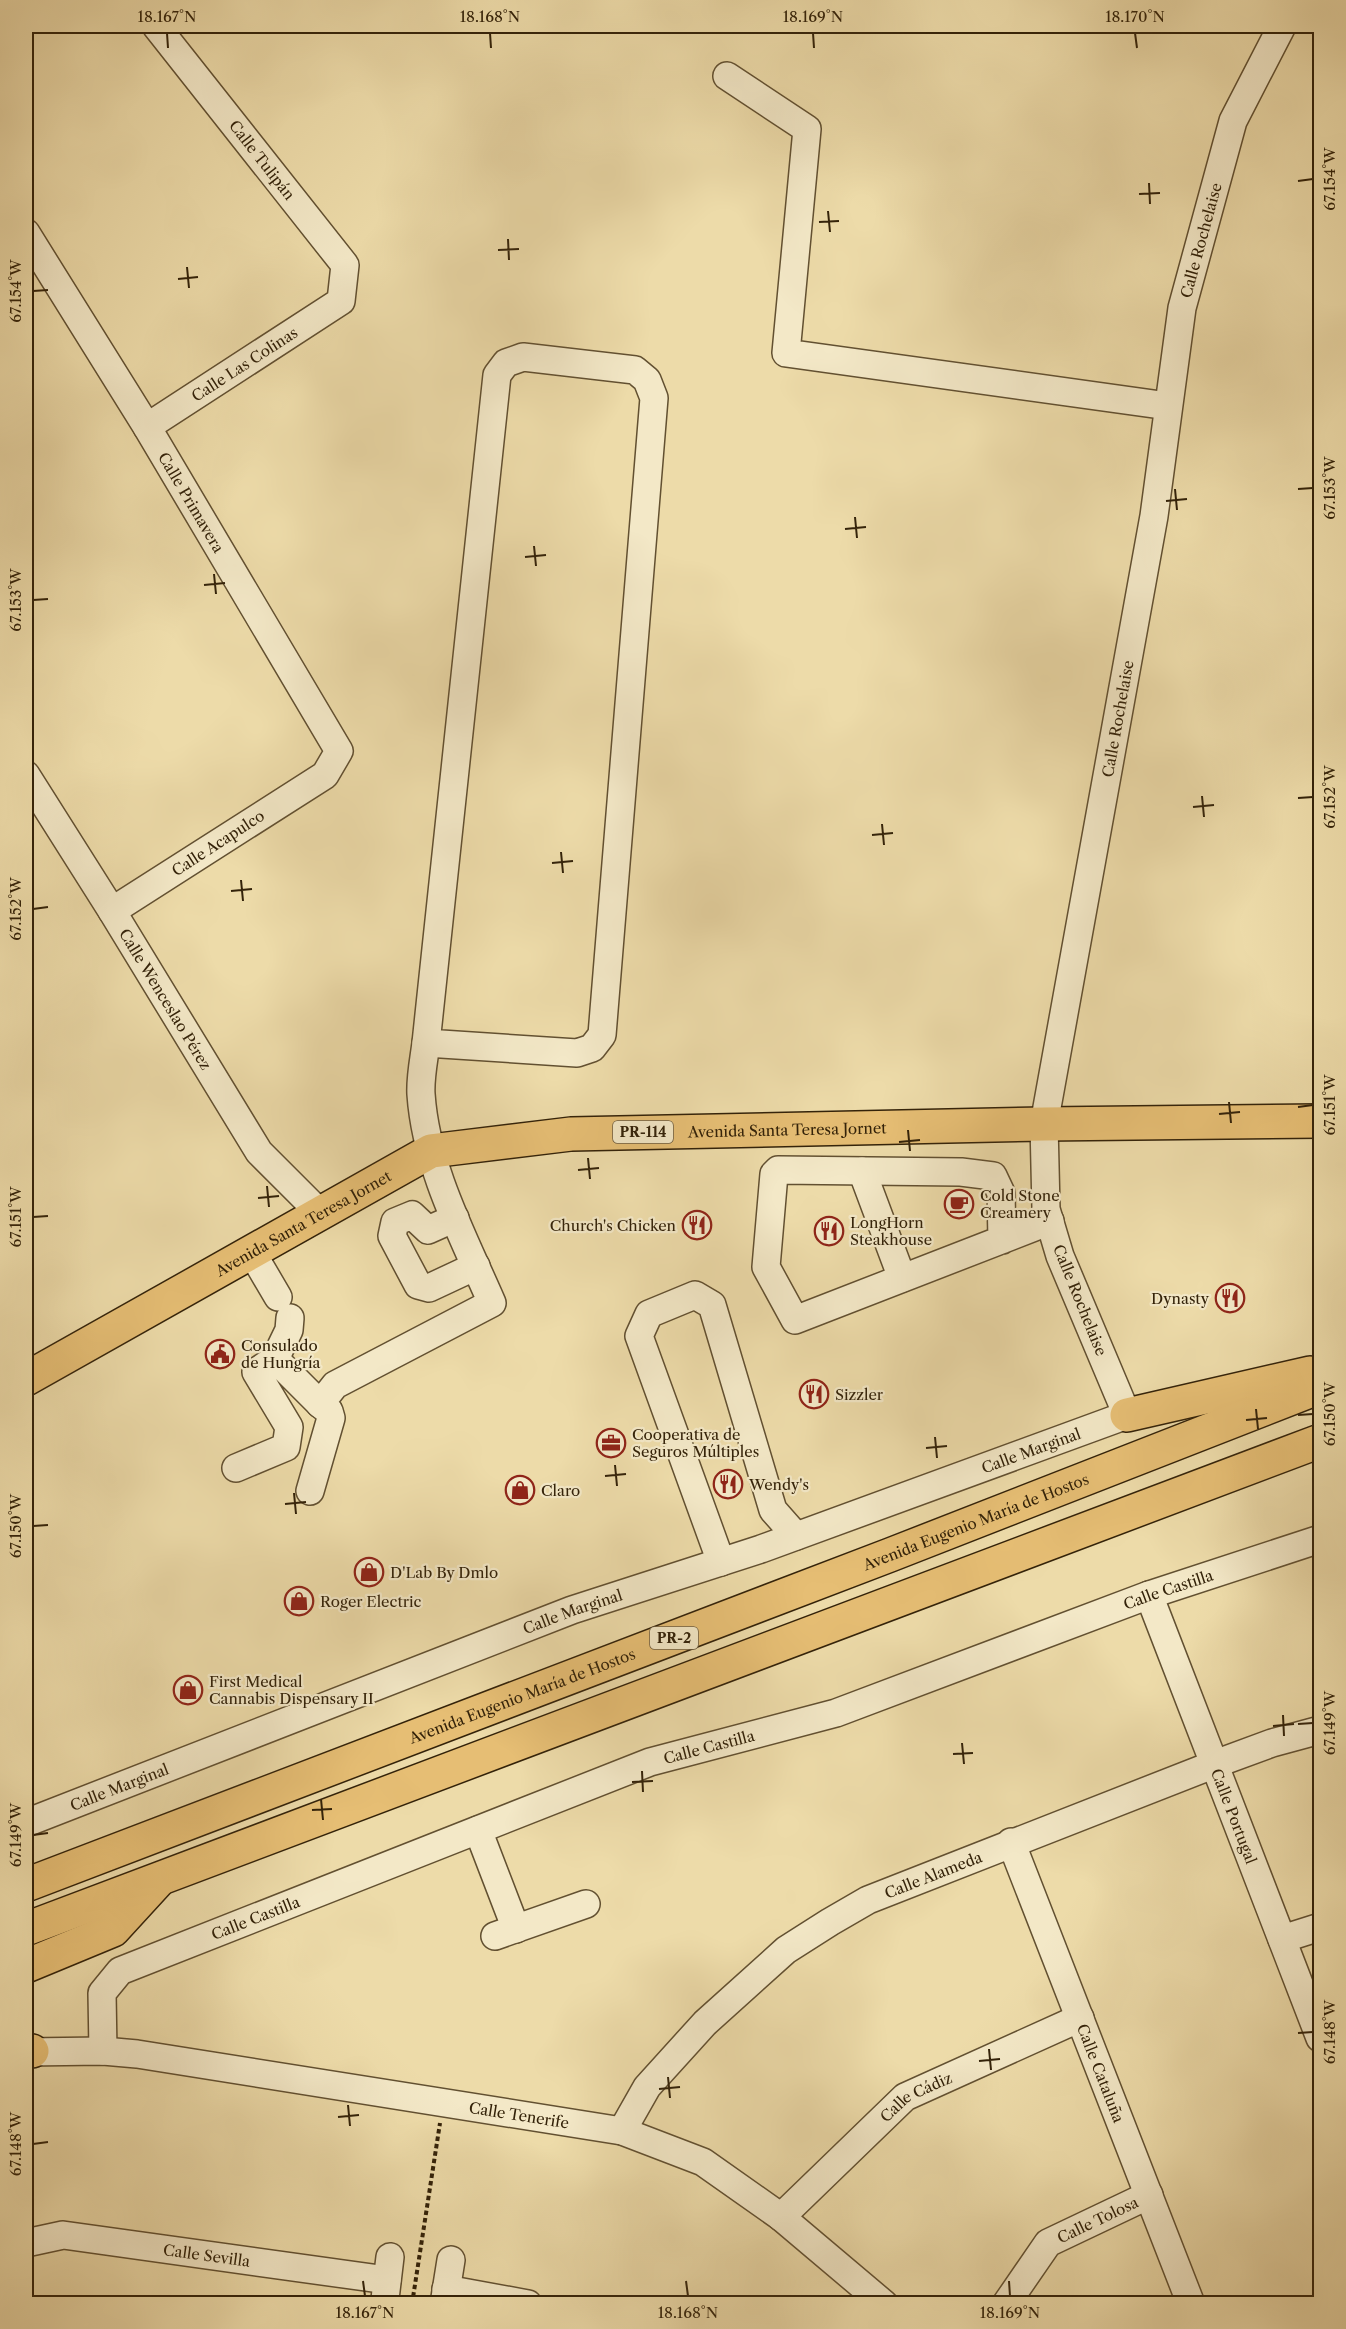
<svg xmlns="http://www.w3.org/2000/svg" width="1346" height="2329" font-family="'Libre Caslon Text',serif">
<rect width="100%" height="100%" fill="#eddba9"/>
<filter id="stains"><feTurbulence type="fractalNoise" baseFrequency=".00333" numOctaves="4"/><feColorMatrix values="0 0 0 0 .2 0 0 0 0 .09 0 0 0 0 .02 0 0 0 .5 -.17"/></filter>
<radialGradient id="worn" r=".72"><stop offset=".6" stop-color="#630" stop-opacity="0"/><stop offset="1" stop-color="#630" stop-opacity=".3"/></radialGradient>
<g fill="none" stroke-linecap="round" stroke-linejoin="round">
<g stroke="#625031" stroke-width="30">
<g id="minor">
<polyline points="727,76 807,129 786,353 1168,406"/>
<path id="s1" d="M26 233 147 427 339 751 325 775 112 911"/>
<polygon points="523,357 635,370 647,380 654,398 602,1035 592,1048 577,1053 426,1043 497,375 506,363"/>
<path id="s2" d="M147 427 341 301 345 265 156 26"/>
<path id="s3" d="M26 775 112 911 259 1152 319 1212"/>
<polyline points="862,1171 902,1278"/>
<polyline points="455,1218 428,1230 412,1215 395,1222 392,1236 418,1285 429,1288 476,1266"/>
<polyline points="1002,1240 1001,1193 993,1176 961,1172 778,1170 774,1174 766,1267 795,1320 1050,1221"/>
<polyline points="251,1251 278,1297"/>
<polyline points="275,1359 289,1330 290,1318"/>
<polyline points="236,1468 286,1447 289,1427 256,1372 275,1359 320,1404"/>
<path d="M310 1491 331 1418 329 1411 320 1404 335 1385 492 1303C463 1236 426 1168 421 1094 420 1078 424 1059 426 1043"/>
<polyline points="721,1562 639,1336 649,1314 695,1295 712,1305 773,1510 796,1536"/>
<path id="s4" d="M1149 1595 1320 2038"/>
<path id="s5" d="M26 1823 572 1610 761 1549 1127 1415 1060 1256 1046 1209 1044 1124 1154 516 1182 308 1233 121 1282 26"/>
<polyline points="478,1830 516,1929"/>
<path id="s6" d="M1011 1842 1191 2304"/>
<polyline points="495,1936 586,1904"/>
<polyline points="1282,1939 1320,1927"/>
<path id="s7" d="M103 2051 102 1993 120 1971 650 1762 836 1713 1149 1595 1320 1539"/>
<path id="s8" d="M26 2052 103 2051 137 2054 622 2131 703 2162 781 2217 884 2304"/>
<path id="s9" d="M622 2131 647 2087 705 2023 786 1950 830 1922 868 1900 1215 1764 1272 1743 1320 1730"/>
<path id="s10" d="M781 2217 905 2097 1080 2018"/>
<path id="s11" d="M26 2243 63 2235 387 2280"/>
<polyline points="446,2289 528,2304"/>
<polyline points="385,2299 390,2257"/>
<polyline points="444,2304 451,2260"/>
<path id="s12" d="M1006 2304 1048 2243 1149 2195"/>
</g>
</g>
<g stroke="#332209" stroke-width="36">
<g id="major">
<path id="s13" d="M26 1379 431 1151 571 1134 1044 1124 1320 1121"/>
</g>
</g>
<g stroke="#332209" stroke-width="36">
<g id="highway">
<polyline points="1127,1415 1310,1373"/>
<path id="s14" d="M26 1885 890 1555 1320 1387"/>
<polyline points="26,1929 1320,1441"/>
<polyline points="26,1966 113,1930 157,1882"/>
<polyline points="26,2050 32,2051"/>
</g>
</g>
<polyline stroke="#332209" stroke-width="4" stroke-dasharray="4.5 3" stroke-linecap="butt" points="412,2304 440,2123"/>
<use href="#minor" stroke="#f3e8c7" stroke-width="27"/>
<use href="#major" stroke="#e6be74" stroke-width="33"/>
<use href="#highway" stroke="#e6be74" stroke-width="33"/>
</g>
<path fill="none" stroke="#332209" stroke-width="2" d="M167 33 168 48M490 33 491 48M813 33 814 48M1135 33 1137 48M1298 181 1313 179M1149 183 1150 204M1139 194 1160 193M828 211 830 232M819 222 839 221M508 239 509 260M498 250 519 249M187 267 189 288M178 279 198 277M33 291 48 290M1175 489 1177 510M1298 489 1313 488M1166 501 1187 499M855 517 857 538M845 529 866 527M534 546 536 566M525 557 546 555M214 574 216 594M204 585 225 583M33 600 48 599M1202 796 1204 817M1298 798 1313 797M1193 807 1214 805M882 824 884 845M872 835 893 833M561 852 563 873M552 863 573 861M241 880 243 901M231 891 252 889M33 909 48 907M1229 1102 1231 1123M1298 1107 1313 1105M1219 1114 1240 1112M908 1130 910 1151M899 1142 920 1140M588 1158 590 1179M578 1170 599 1168M267 1186 269 1207M258 1198 279 1196M33 1217 48 1216M1256 1409 1258 1429M1298 1415 1313 1414M1246 1420 1267 1418M935 1437 937 1458M926 1448 947 1446M615 1465 617 1486M605 1476 626 1474M294 1493 296 1514M285 1504 306 1502M33 1526 48 1525M1283 1715 1284 1736M1298 1724 1313 1723M1273 1726 1294 1724M962 1743 964 1764M953 1754 973 1753M642 1771 643 1792M632 1782 653 1781M321 1799 323 1820M312 1810 332 1809M33 1835 48 1833M1298 2033 1313 2032M989 2049 991 2070M979 2061 1000 2059M668 2077 670 2098M659 2089 680 2087M348 2105 350 2126M338 2117 359 2115M33 2144 48 2142M363 2281 365 2296M686 2281 688 2296M1009 2281 1010 2296"/>
<defs>
<g id="cafe-ring" transform="scale(1.5)"><circle r="9.5" fill="#f3e8c7" stroke="#8f2418" stroke-width="1.5"/><path d="M-5.5-4.5H6V0H3Q3 3.5 0 3.5H-2.5Q-5.5 3.5-5.5 0ZM3-3.2v2h1.7v-2ZM-6 4.5H4V6H-6Z" fill="#8f2418"/></g>
<g id="restaurant-ring" transform="scale(1.5)"><circle r="9.5" fill="#f3e8c7" stroke="#8f2418" stroke-width="1.5"/><path d="M-5-6h1v4h1v-4h1v4h1v-4h1v5L-1.5 .5V6h-2V.5L-5-1ZM5-6V6H3V1.5H1.5Q1.5-4 5-6Z" fill="#8f2418"/></g>
<g id="civic-ring" transform="scale(1.5)"><circle r="9.5" fill="#f3e8c7" stroke="#8f2418" stroke-width="1.5"/><path d="M-.6-6.5H3V-4.5H.6V-3L4-1V1h2V6H-6V1h2V-1L-.6-3ZM-1.2 2.5V6h2.4V2.5Z" fill="#8f2418"/></g>
<g id="office-ring" transform="scale(1.5)"><circle r="9.5" fill="#f3e8c7" stroke="#8f2418" stroke-width="1.5"/><path d="M-6-3h4V-5.5h4V-3h4V5H-6ZM-1-4.5V-3h2v-1.5ZM-6 0V1H6V0Z" fill="#8f2418"/></g>
<g id="shop-ring" transform="scale(1.5)"><circle r="9.5" fill="#f3e8c7" stroke="#8f2418" stroke-width="1.5"/><path d="M-5-2.5h2.3a2.7 3.5 0 0 1 5.4 0H5L5.5 6h-11ZM-1.5-2.5h3a1.5 2.3 0 0 0-3 0Z" fill="#8f2418"/></g>
</defs>
<g fill-rule="evenodd">
<use href="#cafe-ring" x="959" y="1204"/>
<use href="#restaurant-ring" x="697" y="1225"/>
<use href="#restaurant-ring" x="829" y="1231"/>
<use href="#restaurant-ring" x="1230" y="1298"/>
<use href="#civic-ring" x="220" y="1354"/>
<use href="#restaurant-ring" x="814" y="1394"/>
<use href="#office-ring" x="611" y="1443"/>
<use href="#restaurant-ring" x="728" y="1484"/>
<use href="#shop-ring" x="520" y="1490"/>
<use href="#shop-ring" x="369" y="1572"/>
<use href="#shop-ring" x="299" y="1601"/>
<use href="#shop-ring" x="188" y="1690"/>
</g>
<g text-anchor="middle" dominant-baseline="central" stroke-width="4.5" stroke-linejoin="round" paint-order="stroke">
<g fill="#f3e8c7" stroke="#6d5d42" stroke-width="1.5">
<rect x="613" y="1121" width="60" height="22" rx="4.5"/>
<rect x="650" y="1627" width="48" height="22" rx="4.5"/>
</g>
<g font-size="14" font-weight="bold" fill="#332209">
<text x="643" y="1132">PR-114</text>
<text x="674" y="1638">PR-2</text>
</g>
<g font-size="15" fill="#332209" stroke="#f3e8c7">
<text transform="translate(262 160) rotate(52)">Calle Tulipán</text>
<text stroke="none"><textPath href="#s5" startOffset="2379">Calle Rochelaise</textPath></text>
<text stroke="none"><textPath href="#s2" startOffset="116">Calle Las Colinas</textPath></text>
<text stroke="none"><textPath href="#s1" startOffset="316">Calle Primavera</textPath></text>
<text stroke="none"><textPath href="#s5" startOffset="1893">Calle Rochelaise</textPath></text>
<text transform="translate(218 843) rotate(-33)">Calle Acapulco</text>
<text stroke="none"><textPath href="#s3" startOffset="264">Calle Wenceslao Pérez</textPath></text>
<text stroke="none"><textPath href="#s13" startOffset="822">Avenida Santa Teresa Jornet</textPath></text>
<text stroke="none"><textPath href="#s13" startOffset="318">Avenida Santa Teresa Jornet</textPath></text>
<text transform="translate(1080 1300) rotate(68)">Calle Rochelaise</text>
<text stroke="none"><textPath href="#s5" startOffset="1072">Calle Marginal</textPath></text>
<text stroke="none"><textPath href="#s14" startOffset="1017">Avenida Eugenio María de Hostos</textPath></text>
<text stroke="none"><textPath href="#s7" startOffset="1203">Calle Castilla</textPath></text>
<text stroke="none"><textPath href="#s5" startOffset="586">Calle Marginal</textPath></text>
<text stroke="none"><textPath href="#s14" startOffset="531">Avenida Eugenio María de Hostos</textPath></text>
<text stroke="none"><textPath href="#s7" startOffset="717">Calle Castilla</textPath></text>
<text stroke="none"><textPath href="#s5" startOffset="100">Calle Marginal</textPath></text>
<text stroke="none"><textPath href="#s4" startOffset="237">Calle Portugal</textPath></text>
<text stroke="none"><textPath href="#s9" startOffset="412">Calle Alameda</textPath></text>
<text stroke="none"><textPath href="#s7" startOffset="232">Calle Castilla</textPath></text>
<text stroke="none"><textPath href="#s6" startOffset="248">Calle Cataluña</textPath></text>
<text stroke="none"><textPath href="#s10" startOffset="182">Calle Cádiz</textPath></text>
<text stroke="none"><textPath href="#s8" startOffset="498">Calle Tenerife</textPath></text>
<text stroke="none"><textPath href="#s12" startOffset="129">Calle Tolosa</textPath></text>
<text stroke="none"><textPath href="#s11" startOffset="183">Calle Sevilla</textPath></text>
</g>
<g font-size="15" fill="#332209" stroke="#f3e8c7" text-anchor="start">
<text x="980" y="1195">Cold Stone<tspan x="980" dy="17">Creamery</tspan></text>
<text x="850" y="1222">LongHorn<tspan x="850" dy="17">Steakhouse</tspan></text>
<text x="676" y="1225" text-anchor="end">Church's Chicken</text>
<text x="1209" y="1298" text-anchor="end">Dynasty</text>
<text x="241" y="1345">Consulado<tspan x="241" dy="17">de Hungría</tspan></text>
<text x="835" y="1394">Sizzler</text>
<text x="632" y="1434">Cooperativa de<tspan x="632" dy="17">Seguros Múltiples</tspan></text>
<text x="749" y="1484">Wendy's</text>
<text x="541" y="1490">Claro</text>
<text x="390" y="1572">D'Lab By Dmlo</text>
<text x="320" y="1601">Roger Electric</text>
<text x="209" y="1681">First Medical<tspan x="209" dy="17">Cannabis Dispensary II</tspan></text>
</g>
</g>
<rect width="1346" height="2329" fill="none" stroke="#eddba9" stroke-width="66"/>
<rect x="33" y="33" width="1280" height="2263" fill="none" stroke="#332209" stroke-width="2"/>
<g font-size="15" text-anchor="middle" fill="#332209">
<text x="167" y="22">18.167°N</text>
<text x="490" y="22">18.168°N</text>
<text x="813" y="22">18.169°N</text>
<text x="1135" y="22">18.170°N</text>
<text transform="translate(1330 179) rotate(-90)" y="5">67.154°W</text>
<text transform="translate(16 291) rotate(-90)" y="5">67.154°W</text>
<text transform="translate(1330 488) rotate(-90)" y="5">67.153°W</text>
<text transform="translate(16 600) rotate(-90)" y="5">67.153°W</text>
<text transform="translate(1330 797) rotate(-90)" y="5">67.152°W</text>
<text transform="translate(16 909) rotate(-90)" y="5">67.152°W</text>
<text transform="translate(1330 1105) rotate(-90)" y="5">67.151°W</text>
<text transform="translate(16 1217) rotate(-90)" y="5">67.151°W</text>
<text transform="translate(1330 1414) rotate(-90)" y="5">67.150°W</text>
<text transform="translate(16 1526) rotate(-90)" y="5">67.150°W</text>
<text transform="translate(1330 1723) rotate(-90)" y="5">67.149°W</text>
<text transform="translate(16 1835) rotate(-90)" y="5">67.149°W</text>
<text transform="translate(1330 2032) rotate(-90)" y="5">67.148°W</text>
<text transform="translate(16 2144) rotate(-90)" y="5">67.148°W</text>
<text x="365" y="2318">18.167°N</text>
<text x="688" y="2318">18.168°N</text>
<text x="1010" y="2318">18.169°N</text>
</g>
<rect width="100%" height="100%" filter="url(#stains)"/>
<rect width="100%" height="100%" fill="url(#worn)"/>
</svg>
